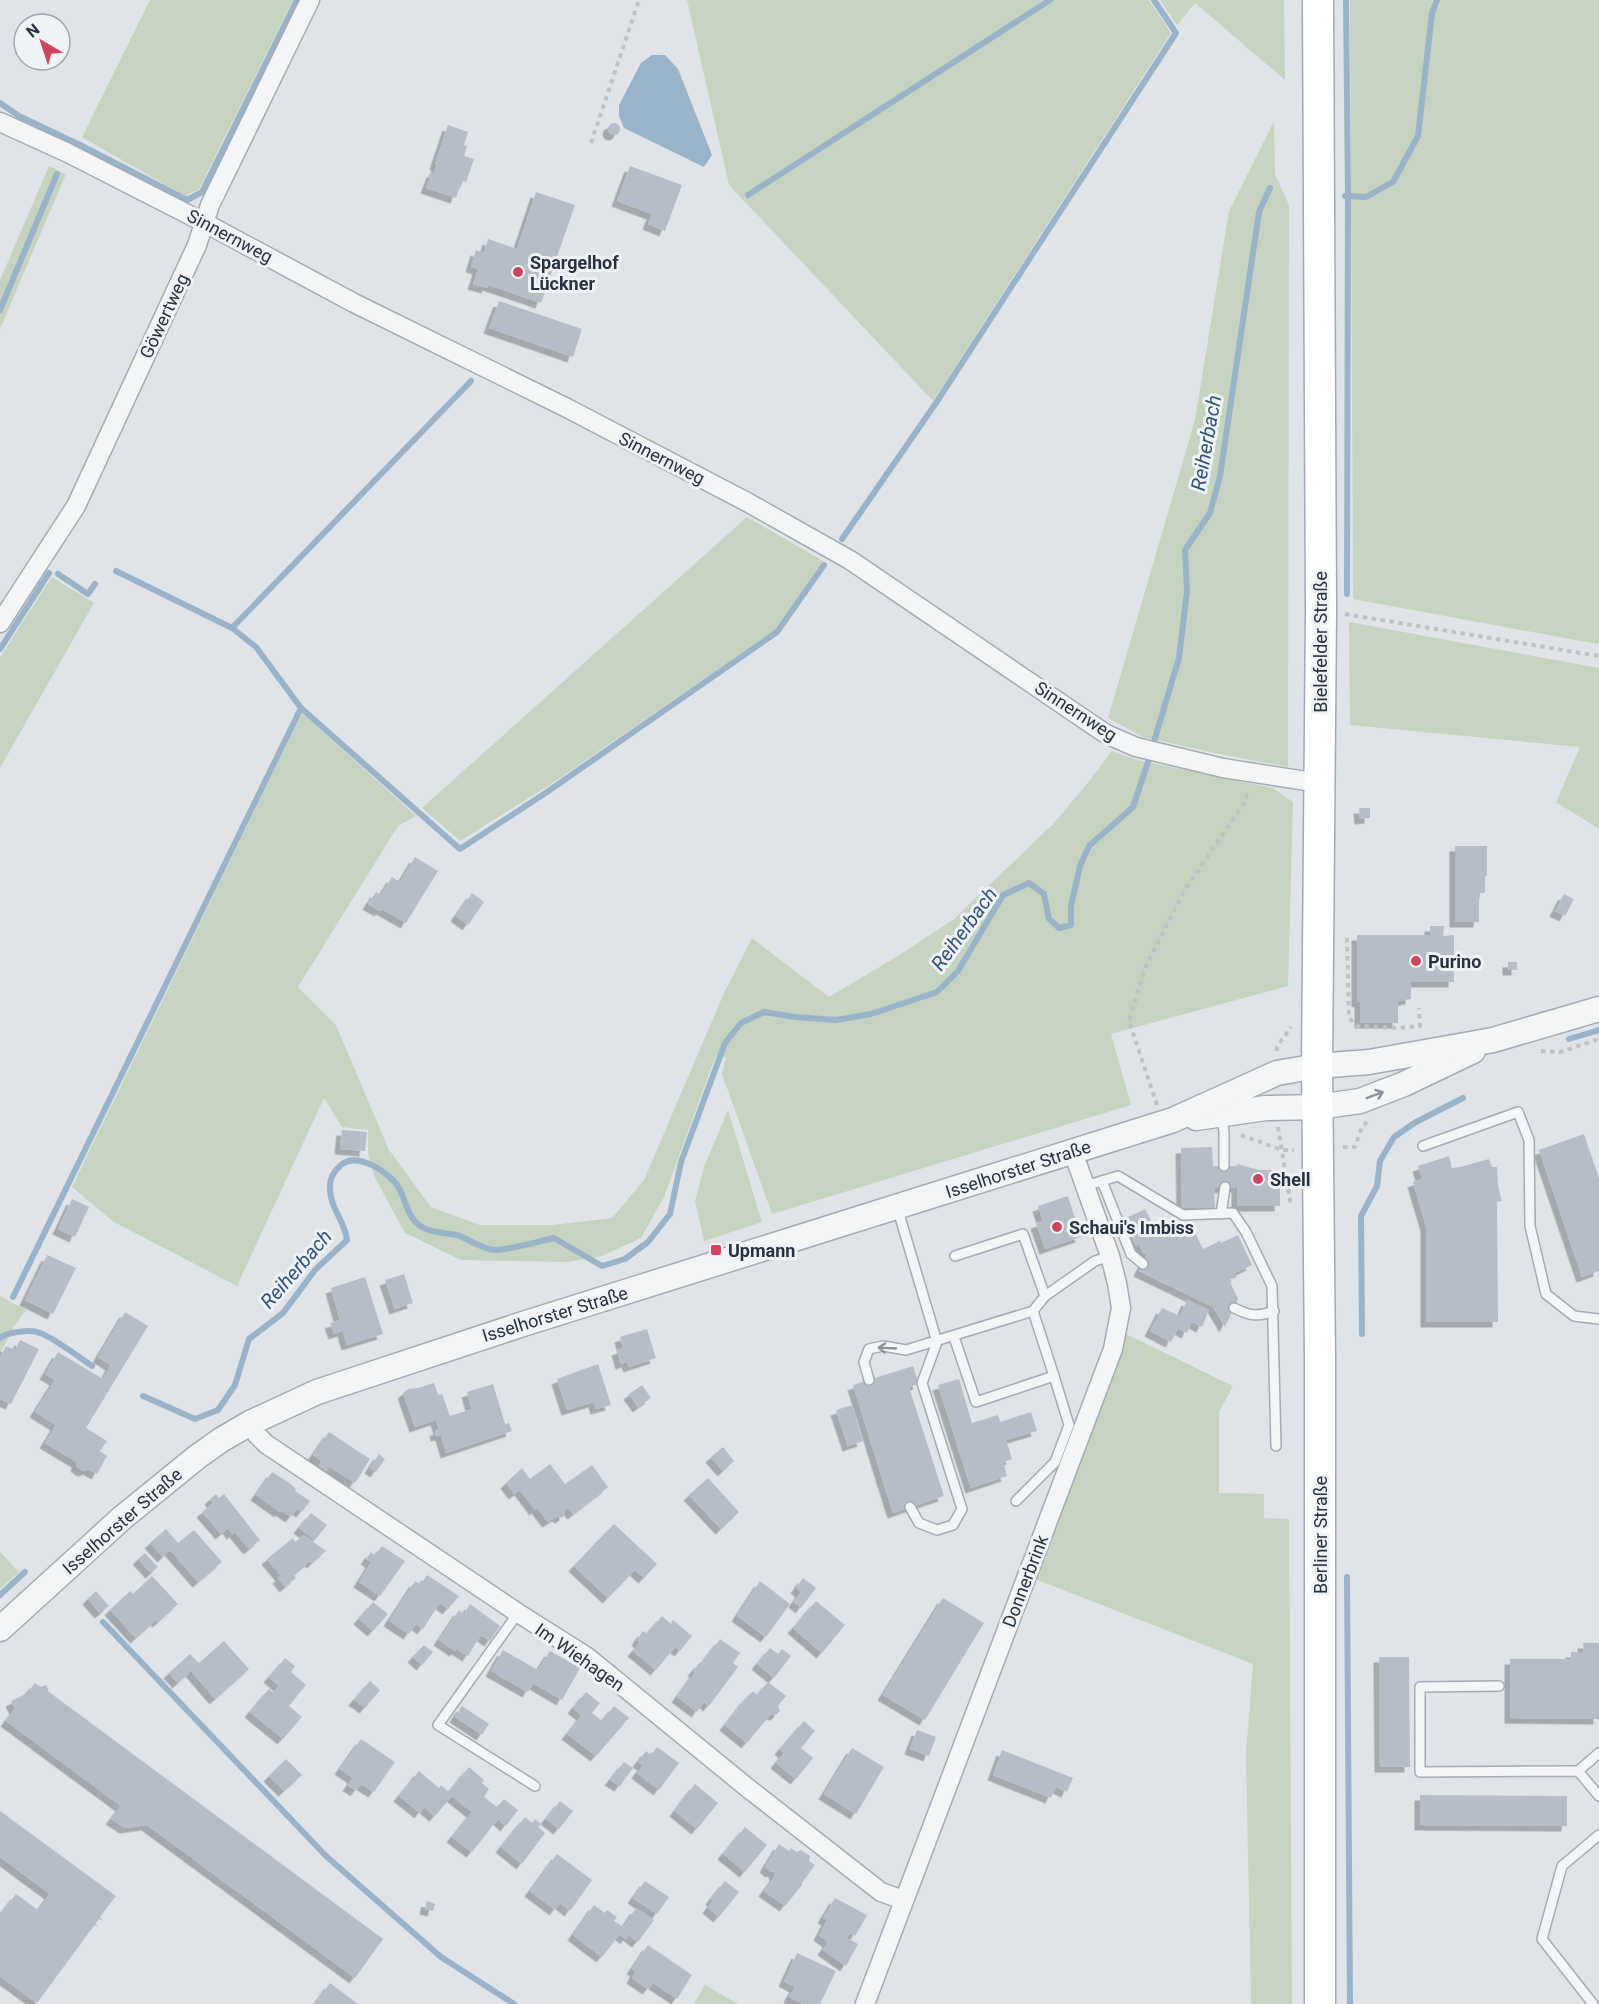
<svg xmlns="http://www.w3.org/2000/svg" width="1599" height="2004" font-family="Roboto,sans-serif">
<defs>
<filter id="shadow"><feDropShadow dx="-5.5" dy="5.5" stdDeviation="0" flood-color="#0004"/></filter>
</defs>
<rect width="100%" height="100%" fill="#e0e4e9"/>
<g fill="#c6d3c1">
<polygon points="150,0 293,0 199,189 185,196 82,137"/>
<polygon points="687,0 1149,0 1171,33 933,401 729,185"/>
<polygon points="1160,0 1284,0 1285,80 1195,3 1177,25"/>
<polygon points="1350,0 1599,0 1599,643 1597,644 1353,599"/>
<polygon points="1274,121 1275,174 1289,205 1288,767 1215,753 1143,737 1108,718 1195,420 1229,211"/>
<polygon points="49,166 66,174 0,329 0,280"/>
<polygon points="747,517 823,561 774,631 551,784 460,841 422,808"/>
<polygon points="52,577 94,603 0,768 0,657"/>
<polygon points="1349,622 1599,668 1599,829 1556,802 1580,747 1350,725"/>
<polygon points="302,713 416,816 398,826 298,987 336,1025 389,1150 431,1207 480,1225 553,1225 612,1218 644,1180 724,993 752,938 829,997 898,956 954,919 1054,823 1086,785 1112,751 1137,760 1273,788 1293,802 1288,986 1111,1034 1131,1105 772,1214 722,1074 726,1058 716,1055 664,1197 641,1238 602,1256 568,1262 461,1260 405,1233 374,1176 368,1153 368,1130 342,1127 324,1098 237,1286 114,1222 72,1187"/>
<polygon points="728,1110 762,1222 704,1241 695,1201 704,1167"/>
<polygon points="0,1296 26,1310 13,1328 0,1354"/>
<polygon points="1126,1334 1233,1386 1219,1412 1219,1493 1264,1494 1264,1518 1289,1519 1292,2004 1251,2004 1246,1754 1253,1664 1035,1579 1121,1356"/>
<polygon points="0,1552 19,1572 0,1589"/>
<polygon points="705,1985 738,2004 694,2004"/>
</g>
<polygon fill="#9bb3c9" points="652,55 665,55 678,69 712,155 704,167 624,128 619,116 619,105 641,63"/>
<g fill="none" stroke-linecap="round" stroke-linejoin="round">
<g stroke="#9bb3c9" stroke-width="6">
<polyline points="1346,0 1348,196 1347,594"/>
<polyline points="0,103 19,116 80,145 187,200 202,192 297,0"/>
<polyline points="748,195 1050,0"/>
<polyline points="1345,196 1366,197 1393,182 1418,136 1432,13 1437,0"/>
<polyline points="0,310 57,174"/>
<polyline points="842,539 936,403 1176,33 1154,0"/>
<polyline points="116,571 232,628 256,647 301,708 460,849 547,792 777,632 824,565"/>
<polyline points="58,574 88,594 95,584"/>
<polyline points="232,628 471,381"/>
<polyline points="0,649 49,573"/>
<polyline points="1569,1039 1599,1030"/>
<polyline points="13,1297 301,708"/>
<polyline points="1362,1334 1361,1216 1377,1186 1380,1161 1394,1137 1416,1122 1463,1098"/>
<path d="M0 1338C7 1332 31 1329 40 1333 54 1338 79 1357 92 1366"/>
<path d="M143 1396 195 1419 218 1410 235 1385 249 1339 283 1313 315 1270 347 1240C345 1221 330 1208 330 1189 329 1179 334 1171 341 1165 358 1151 390 1173 399 1188 407 1203 408 1222 426 1229 436 1233 447 1233 457 1235 469 1239 483 1250 496 1250 513 1249 536 1242 554 1238L602 1266 625 1259 648 1242 670 1214 681 1162 725 1043 741 1023 764 1012 795 1017 836 1020 871 1014 937 992 958 971 1003 895 1029 883 1044 894 1049 919 1059 928 1071 925V906L1080 866 1089 846 1133 807 1147 765 1179 658 1187 591 1185 550 1210 513 1220 476 1259 212 1270 188"/>
<polyline points="1347,1577 1350,2004"/>
<polyline points="0,1595 25,1572"/>
<polyline points="103,1622 326,1856 441,1957 514,2004"/>
</g>
</g>
<g fill="#b7bdc6" filter="url(#shadow)">
<circle cx="614" cy="129" r="6"/>
<polygon points="448,125 468,132 464,145 467,146 464,156 474,159 466,182 462,181 456,198 426,188 432,172 434,172 437,165 435,164"/>
<polygon points="630,166 682,185 665,231 648,224 652,214 617,201"/>
<polygon points="536,192 575,205 541,303 488,285 487,288 473,284 478,269 471,267 476,250 484,253 488,239 517,249"/>
<polygon points="499,301 582,329 573,357 489,328"/>
<polygon points="1359,808 1370,808 1370,818 1360,819"/>
<polygon points="1455,846 1487,846 1487,876 1485,876 1485,893 1479,893 1479,922 1455,922"/>
<polygon points="415,857 438,871 406,923 382,909 380,911 368,904 376,892 381,895 392,877 400,882"/>
<polygon points="472,893 484,902 468,925 456,916"/>
<polygon points="1564,894 1574,899 1565,916 1555,911"/>
<polygon points="1430,926 1444,926 1443,936 1454,935 1454,982 1411,982 1411,999 1398,1001 1398,1023 1360,1023 1360,1002 1357,1001 1357,935 1430,935"/>
<rect x="1508" y="962" width="9" height="8"/>
<polygon points="342,1130 367,1132 365,1151 340,1149"/>
<polygon points="1584,1134 1599,1178 1599,1271 1582,1277 1539,1150"/>
<polygon points="1212,1147 1213,1166 1237,1166 1237,1164 1259,1170 1280,1170 1280,1206 1237,1206 1237,1187 1214,1188 1215,1208 1182,1208 1181,1148"/>
<polygon points="1449,1156 1452,1168 1460,1167 1489,1159 1492,1167 1497,1167 1498,1186 1502,1201 1497,1202 1498,1322 1426,1322 1426,1226 1413,1182 1422,1179 1418,1166"/>
<polygon points="1068,1196 1081,1237 1045,1249 1036,1223 1043,1221 1038,1206"/>
<polygon points="72,1199 89,1207 75,1237 58,1229"/>
<polygon points="1145,1209 1158,1235 1189,1220 1203,1249 1220,1241 1221,1243 1238,1235 1252,1265 1235,1273 1237,1277 1229,1280 1238,1299 1225,1327 1213,1307 1139,1271 1147,1255 1143,1253 1139,1244 1136,1246 1124,1219"/>
<polygon points="47,1255 76,1268 53,1314 25,1300"/>
<polygon points="404,1274 413,1303 395,1309 385,1280"/>
<polygon points="365,1277 383,1334 347,1345 343,1331 334,1334 330,1323 340,1320 331,1288"/>
<polygon points="1187,1300 1209,1310 1202,1327 1192,1322 1187,1333 1178,1328 1171,1342 1150,1331 1162,1308 1180,1316"/>
<polygon points="125,1312 148,1326 86,1428 107,1441 100,1451 107,1456 97,1474 88,1469 85,1471 81,1470 76,1466 77,1462 45,1443 56,1425 35,1412 55,1380 45,1374 58,1352 103,1379 111,1365 98,1357"/>
<polygon points="647,1329 656,1358 629,1367 627,1362 621,1364 617,1350 623,1348 620,1337"/>
<polygon points="20,1340 39,1349 11,1404 0,1399 0,1357 6,1346 15,1350"/>
<polygon points="598,1364 611,1405 596,1409 594,1402 567,1410 557,1379"/>
<polygon points="913,1366 919,1384 909,1387 944,1496 893,1513 853,1385"/>
<polygon points="959,1379 972,1423 998,1415 1000,1422 1031,1412 1037,1431 1006,1440 1012,1459 1003,1462 1007,1476 971,1488 938,1385"/>
<polygon points="434,1383 438,1395 442,1394 450,1416 472,1409 467,1392 493,1384 505,1424 509,1423 512,1431 446,1453 441,1435 436,1436 435,1431 439,1429 436,1420 415,1427 403,1393 408,1389 418,1388"/>
<polygon points="642,1385 651,1398 638,1407 629,1394"/>
<polygon points="852,1405 863,1441 848,1446 836,1410"/>
<polygon points="329,1432 370,1459 355,1483 329,1466 326,1471 319,1466 322,1461 313,1455"/>
<polygon points="723,1447 734,1461 723,1471 711,1457"/>
<polygon points="379,1454 385,1459 376,1472 370,1468"/>
<polygon points="550,1464 565,1484 592,1465 608,1487 573,1514 568,1508 565,1510 565,1515 561,1518 557,1516 548,1522 537,1508 535,1510 520,1490 514,1494 506,1483 522,1468 530,1479"/>
<polygon points="272,1472 288,1482 296,1489 295,1491 310,1501 302,1512 297,1509 291,1517 281,1510 280,1512 256,1495"/>
<polygon points="708,1478 739,1512 721,1529 689,1495"/>
<polygon points="216,1494 219,1498 224,1494 260,1540 249,1549 235,1532 232,1534 228,1528 221,1534 202,1512 213,1503 210,1499"/>
<polygon points="311,1513 327,1525 315,1540 299,1528"/>
<polygon points="614,1524 657,1564 644,1578 635,1570 608,1598 574,1566"/>
<polygon points="166,1529 178,1543 194,1530 222,1562 198,1582 170,1550 163,1557 150,1543"/>
<polygon points="304,1535 326,1551 312,1563 310,1561 294,1575 296,1578 285,1587 278,1578 281,1576 267,1559 293,1538 295,1542"/>
<polygon points="382,1546 405,1561 380,1596 359,1582 371,1562 366,1559 371,1552 375,1555"/>
<polygon points="145,1553 158,1567 151,1573 138,1559"/>
<polygon points="427,1575 459,1596 448,1609 440,1603 423,1629 416,1624 409,1634 389,1621 415,1581 421,1584"/>
<polygon points="152,1576 178,1604 158,1622 156,1620 136,1638 110,1610 130,1591 133,1594"/>
<polygon points="803,1578 816,1588 801,1608 794,1602 801,1592 796,1588"/>
<polygon points="760,1581 790,1604 766,1637 737,1616"/>
<polygon points="96,1591 109,1606 100,1613 88,1599"/>
<polygon points="943,1598 984,1623 925,1720 883,1695"/>
<polygon points="816,1601 845,1625 822,1653 793,1628"/>
<polygon points="373,1602 388,1614 373,1631 359,1619"/>
<polygon points="470,1604 500,1626 490,1641 481,1635 468,1656 457,1649 455,1651 439,1640 459,1610 464,1614"/>
<polygon points="662,1616 671,1624 673,1620 692,1636 680,1651 675,1647 656,1670 633,1651 640,1643 637,1640 643,1631 647,1634"/>
<polygon points="720,1639 740,1653 733,1663 738,1667 709,1706 704,1702 697,1712 677,1697 695,1672 693,1671 700,1662 702,1663"/>
<polygon points="224,1641 249,1669 215,1699 191,1671 178,1683 169,1673 190,1654 199,1663"/>
<polygon points="1583,1643 1599,1643 1599,1719 1510,1718 1510,1659 1571,1659 1571,1652 1584,1652"/>
<polygon points="424,1645 433,1652 422,1665 413,1657"/>
<polygon points="770,1648 778,1654 782,1649 791,1656 774,1678 757,1664"/>
<polygon points="503,1650 538,1670 550,1651 580,1668 562,1700 533,1683 528,1692 491,1671"/>
<polygon points="1379,1657 1409,1657 1410,1767 1380,1767"/>
<polygon points="285,1658 295,1666 291,1672 306,1685 289,1706 302,1717 283,1739 250,1712 269,1689 273,1693 279,1686 269,1677"/>
<polygon points="370,1681 380,1690 365,1708 354,1700"/>
<polygon points="768,1682 786,1696 778,1706 780,1711 776,1715 771,1714 747,1743 725,1725 746,1698 753,1691 757,1695"/>
<polygon points="35,1683 41,1687 46,1685 49,1692 383,1939 355,1978 147,1825 125,1828 111,1819 121,1806 6,1721 15,1709 11,1701 26,1694"/>
<polygon points="586,1692 600,1703 592,1713 602,1721 614,1706 629,1718 596,1756 567,1734 582,1715 573,1708"/>
<polygon points="462,1706 489,1724 482,1735 455,1717"/>
<polygon points="804,1721 815,1731 801,1748 813,1758 796,1779 776,1763 784,1753 780,1749"/>
<polygon points="917,1730 936,1737 929,1756 910,1749"/>
<polygon points="361,1739 395,1762 374,1792 361,1784 356,1791 352,1788 348,1786 353,1778 340,1769"/>
<polygon points="657,1747 679,1763 659,1790 637,1773 643,1765 638,1762 646,1751 651,1755"/>
<polygon points="852,1748 884,1767 856,1814 824,1794"/>
<polygon points="1002,1750 1073,1778 1067,1792 1056,1787 1051,1798 993,1775"/>
<polygon points="286,1759 302,1775 284,1791 269,1776"/>
<polygon points="624,1762 633,1768 620,1786 610,1780"/>
<polygon points="469,1767 484,1780 482,1783 489,1789 484,1797 497,1807 504,1799 518,1810 506,1826 498,1819 472,1852 452,1837 472,1812 452,1796 435,1816 424,1807 420,1813 399,1796 419,1771 439,1788 441,1785 449,1792"/>
<polygon points="695,1784 718,1803 697,1829 675,1811"/>
<polygon points="1420,1795 1567,1796 1567,1826 1420,1825"/>
<polygon points="560,1801 573,1811 559,1829 546,1819"/>
<polygon points="0,1811 116,1896 100,1917 103,1921 99,1919 37,2003 0,1976 0,1915 16,1894 38,1910 50,1894 0,1857"/>
<polygon points="525,1817 532,1823 535,1819 541,1824 538,1827 545,1833 522,1864 501,1847"/>
<polygon points="745,1827 767,1845 745,1872 723,1854"/>
<polygon points="779,1844 789,1851 791,1848 797,1852 801,1850 810,1856 809,1861 815,1865 802,1883 802,1885 785,1906 764,1891 775,1876 774,1871 771,1872 765,1867"/>
<polygon points="557,1854 592,1880 570,1911 560,1903 555,1910 530,1891"/>
<polygon points="645,1881 669,1897 657,1914 633,1898"/>
<polygon points="725,1881 739,1892 719,1917 708,1908 713,1901 711,1899"/>
<polygon points="835,1898 867,1915 855,1936 850,1933 847,1938 858,1944 846,1966 823,1950 828,1942 819,1935 827,1920 823,1918"/>
<polygon points="427,1901 435,1904 433,1911 425,1909"/>
<polygon points="594,1905 605,1913 607,1910 617,1917 614,1921 623,1927 636,1908 654,1920 638,1942 628,1935 626,1939 620,1934 602,1957 573,1935"/>
<polygon points="648,1945 692,1975 677,1999 653,1983 648,1989 632,1978 636,1971 632,1969"/>
<polygon points="797,1953 836,1971 820,2004 803,2004 789,1997 795,1987 784,1981"/>
<polygon points="330,1983 358,2004 315,2004"/>
</g>
<g fill="none" stroke-linecap="round" stroke-linejoin="round">
<g stroke="#a5abb3" stroke-width="12">
<g id="service">
<polyline points="1222,1115 1224,1133 1224,1166"/>
<polyline points="1423,1146 1518,1112 1529,1140 1530,1226 1546,1294 1574,1316 1599,1319"/>
<polyline points="1102,1181 1131,1254 1143,1264"/>
<polyline points="1085,1186 1118,1176 1183,1215 1233,1213 1246,1232 1272,1286 1276,1446"/>
<polyline points="897,1207 937,1342 922,1383 962,1509 953,1525 937,1530 919,1523 910,1507"/>
<polyline points="1221,1214 1225,1187"/>
<polyline points="955,1256 1023,1234 1045,1296"/>
<path d="M1234 1308C1250 1316 1257 1317 1274 1311"/>
<polyline points="954,1337 976,1402 1054,1376 1033,1311"/>
<polyline points="869,1380 864,1362 869,1349 883,1346 906,1350 1033,1311 1045,1296 1095,1261 1110,1256"/>
<polyline points="1016,1501 1055,1462 1069,1425 1054,1376"/>
<polyline points="518,1613 438,1725 535,1786"/>
<polyline points="1499,1686 1420,1687 1420,1772 1578,1771 1599,1796"/>
<polyline points="1578,1771 1599,1753"/>
<polyline points="1593,2004 1542,1939 1562,1866 1599,1835"/>
</g>
</g>
<g stroke="#a5abb3" stroke-width="21">
<g id="minor">
<polyline points="0,122 68,153 205,223 354,303 567,408 747,502 850,560 1106,734 1136,747 1223,768 1319,783"/>
<polyline points="0,623 76,506 197,245 210,205 310,0"/>
<polyline points="250,1423 257,1435 266,1444 518,1613 586,1656 749,1789 881,1892 903,1900"/>
<polyline points="865,2004 1113,1349 1121,1308 1117,1283 1110,1256 1073,1152"/>
</g>
</g>
<g stroke="#a5abb3" stroke-width="27">
<g id="tertiary">
<polyline points="1196,1118 1266,1108 1318,1107 1360,1101 1404,1084 1473,1051"/>
<polyline points="0,1629 122,1518 197,1457 221,1440 250,1423 317,1392 523,1324 1173,1120 1277,1073 1317,1066 1369,1062 1493,1040 1599,1009"/>
</g>
</g>
<g stroke="#9fa9b5" stroke-width="33">
<polyline id="primary" points="1318,0 1321,610 1317,1066 1320,1358 1320,2004"/>
</g>
<g stroke="#bec2c7" stroke-width="4" stroke-dasharray="4.5 4.5" stroke-linecap="butt">
<polyline points="591,143 639,0"/>
<polyline points="1345,614 1599,656"/>
<polyline points="1347,938 1349,1018 1357,1026 1399,1028 1420,1026 1419,1008"/>
<polyline points="1277,1051 1277,1047 1291,1027"/>
<polyline points="1541,1051 1560,1052 1599,1039"/>
<polyline points="1157,1105 1129,1021 1145,968 1184,891 1245,802 1248,791"/>
<polyline points="1278,1127 1291,1206"/>
<polyline points="1241,1135 1282,1150 1294,1150"/>
<polyline points="1343,1147 1355,1147 1362,1127 1367,1122"/>
</g>
<use href="#service" stroke="#f3f5f7" stroke-width="9"/>
<use href="#minor" stroke="#f3f5f7" stroke-width="18"/>
<use href="#tertiary" stroke="#f3f5f7" stroke-width="24"/>
<use href="#primary" stroke="#fff" stroke-width="30"/>
</g>
<defs><path id="oneway-shaft" d="M-6 0H5M1.5-3L5.5 0L1.5 3" fill="none" stroke-width="1.6" stroke-linecap="round" stroke-linejoin="round" transform="scale(1.5)"/></defs>
<g stroke="#8e949c">
<use href="#oneway-shaft" transform="translate(1375 1095) rotate(-21)"/>
<use href="#oneway-shaft" transform="translate(887 1348) rotate(-177)"/>
</g>
<g fill="#cd465f" stroke="#f0f3f6" stroke-width="2">
<circle cx="518" cy="272" r="6"/>
<circle cx="1416" cy="961" r="6"/>
<circle cx="1258" cy="1179" r="6"/>
<circle cx="1057" cy="1227" r="6"/>
<rect x="710" y="1244" width="12" height="12" rx="3"/>
</g>
<g text-anchor="middle" dominant-baseline="central" stroke-width="6" stroke-linejoin="round" paint-order="stroke">
<g font-size="18" fill="#293240" stroke="#f0f3f6">
<text transform="translate(230 236) rotate(28)">Sinnernweg</text>
<text transform="translate(164 316) rotate(-65)">Göwertweg</text>
<text transform="translate(662 458) rotate(27)">Sinnernweg</text>
<text transform="translate(1320 642) rotate(-90)">Bielefelder Straße</text>
<text transform="translate(1076 711) rotate(33)">Sinnernweg</text>
<text transform="translate(1018 1169) rotate(-18)">Isselhorster Straße</text>
<text transform="translate(555 1314) rotate(-17)">Isselhorster Straße</text>
<text transform="translate(122 1521) rotate(-41)">Isselhorster Straße</text>
<text transform="translate(1320 1535) rotate(-90)">Berliner Straße</text>
<text transform="translate(1025 1581) rotate(-69)">Donnerbrink</text>
<text transform="translate(580 1657) rotate(35)">Im Wiehagen</text>
</g>
<g font-size="18" font-weight="bold" fill="#293240" stroke="#f0f3f6" text-anchor="start">
<text x="530" y="262">Spargelhof<tspan x="530" dy="21">Lückner</tspan></text>
<text x="1428" y="961">Purino</text>
<text x="1270" y="1179">Shell</text>
<text x="1069" y="1227">Schaui's Imbiss</text>
<text x="728" y="1250">Upmann</text>
</g>
<g font-size="20" font-style="italic" fill="#335274" stroke="#f0f3f6">
<text transform="translate(1206 443) rotate(-80)">Reiherbach</text>
<text transform="translate(964 929) rotate(-54)">Reiherbach</text>
<text transform="translate(296 1269) rotate(-49)">Reiherbach</text>
</g>
</g>
<g transform="translate(42 42) rotate(321)"><circle r="28" fill="#f0f3f6" stroke="#a0a6ad" stroke-width="1.5"/>
<path d="M0-4.5L10 22L0 15L-10 22Z" fill="#cd465f"/>
<text y="-9" font-size="16" font-weight="bold" text-anchor="middle" fill="#293240">N</text>
</g>
</svg>
